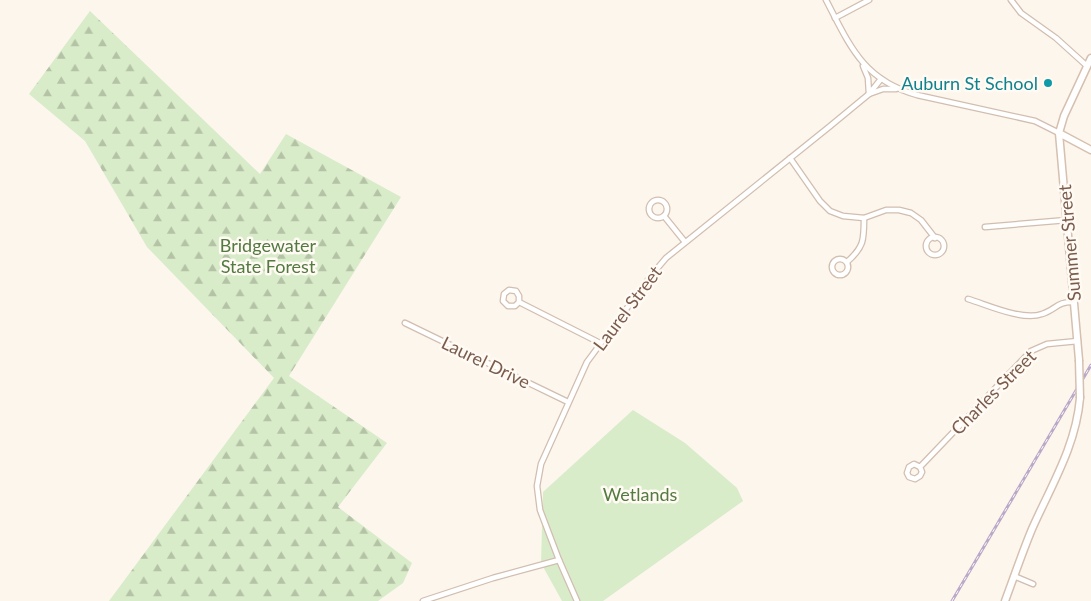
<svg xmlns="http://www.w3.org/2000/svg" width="1091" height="601" font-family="Lato,sans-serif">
<defs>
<pattern id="forest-firs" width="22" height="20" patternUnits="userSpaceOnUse" patternTransform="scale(1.25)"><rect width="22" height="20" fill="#d8ecc9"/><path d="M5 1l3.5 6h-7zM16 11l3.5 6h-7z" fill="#b4c2a5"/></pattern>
</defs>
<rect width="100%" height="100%" fill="#fdf6ec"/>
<polygon fill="url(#forest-firs)" points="90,11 260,174 286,134 401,197 289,376 387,443 338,507 412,563 403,583 378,601 109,601 274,378 147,247 85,141 29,94"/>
<polygon fill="#d8ecc9" points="633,410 685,443 737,488 743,501 603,601 562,601 541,563 543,492"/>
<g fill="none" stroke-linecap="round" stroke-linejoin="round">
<g stroke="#d1beb0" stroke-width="7">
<g id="street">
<path d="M826 0C850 46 863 80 917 95L1035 121 1059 133"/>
<polyline points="1011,0 1021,13 1056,38 1087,66"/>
<polyline points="835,18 869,0"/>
<polyline points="863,66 868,78 869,94 883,89 896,89"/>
<polyline points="790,158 820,201 830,211 843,216 864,218 886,210 899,210 911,213 921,220 935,238"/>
<circle cx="658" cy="209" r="9"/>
<polyline points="664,216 685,242"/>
<polyline points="985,227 1067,220"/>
<circle cx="935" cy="246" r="9"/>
<circle cx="840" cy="267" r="8"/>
<path d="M847 262C864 247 864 240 864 218"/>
<path d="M968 299C988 305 1022 321 1042 314 1055 310 1058 301 1074 302"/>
<polyline points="519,302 519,296 516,291 509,290 504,294 503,301 508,306 515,306 519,302 600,343"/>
<polyline points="405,323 568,402"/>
<polyline points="920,467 922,472 920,476 915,479 909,477 907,473 909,467 914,464 920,467 1031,351 1047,344 1078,341"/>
<polyline points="1014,576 1033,584"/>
<polyline points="423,601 493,578 559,560"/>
<polyline points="577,601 559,560 540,510 537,486 541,464 587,362 650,277 666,258 829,127 869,94 881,79"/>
</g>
</g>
<g stroke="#d6c0b0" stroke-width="9">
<g id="secondary">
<polyline points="1059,133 1091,150"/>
<polyline points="1079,360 1059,133 1064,116 1091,58"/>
<path d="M1005 601C1014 577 1022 553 1032 529 1051 486 1076 446 1080 398"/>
</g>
</g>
<use href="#street" stroke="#fff" stroke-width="4.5"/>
<use href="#secondary" stroke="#fff" stroke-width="6"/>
<g stroke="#b9a8c9" stroke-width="3">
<polyline id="rail" points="952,601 1091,365"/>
</g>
<use href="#rail" stroke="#fffaf3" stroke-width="1" stroke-dasharray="4" stroke-linecap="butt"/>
<g stroke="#d6c0b0" stroke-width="9" stroke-linecap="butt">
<polyline id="secondary-bridge" points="1079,360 1080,398"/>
</g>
<use href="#secondary-bridge" stroke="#fff" stroke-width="6"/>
</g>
<circle fill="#0f9aa8" stroke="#fffaf3" stroke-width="2" cx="1048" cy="83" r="5"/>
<g text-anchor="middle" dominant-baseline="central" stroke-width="5" stroke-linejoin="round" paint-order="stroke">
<g font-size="18" fill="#0d838f" stroke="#fffaf3" text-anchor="end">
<text x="1038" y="83">Auburn St School</text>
</g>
<g font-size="18" fill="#7a5c4d" stroke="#fffaf3">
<text transform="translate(1069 243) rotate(-95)">Summer Street</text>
<text transform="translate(627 308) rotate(-53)">Laurel Street</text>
<text transform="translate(486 362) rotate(26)">Laurel Drive</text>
<text transform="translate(993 392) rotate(-45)">Charles Street</text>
</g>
<g font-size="18" fill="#537a41" stroke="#fffaf3">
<text x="268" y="245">Bridgewater<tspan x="268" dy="21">State Forest</tspan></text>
<text x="640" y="494">Wetlands</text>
</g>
</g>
</svg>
